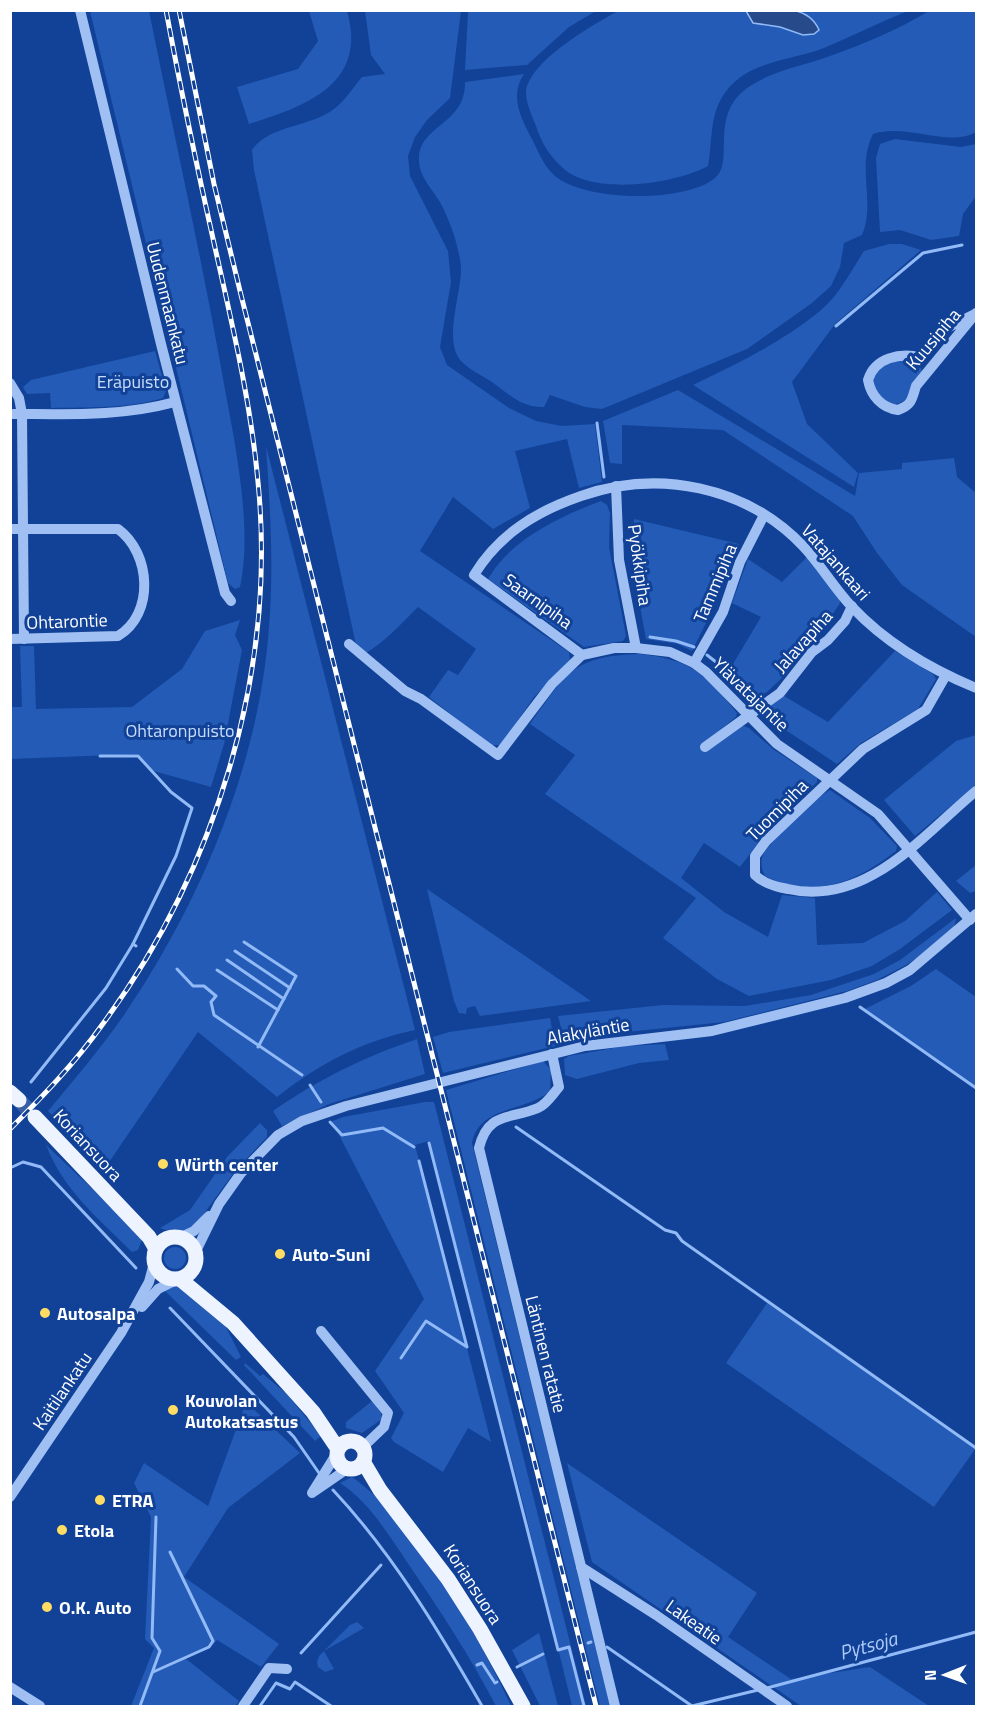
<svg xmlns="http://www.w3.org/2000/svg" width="987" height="1717" font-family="'Titillium Web',sans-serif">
<rect width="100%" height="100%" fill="#114297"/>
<g fill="#235bb6">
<path d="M90 11H149C174 135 202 259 224 384 235 444 253 528 240 587L235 589 228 583Z"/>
<path d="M309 11H347C368 84 306 106 249 124L237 87 298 69 318 41Z"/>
<path d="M365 11H461L450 98 427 120 415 137 408 156 410 176 448 251 451 282 440 347 447 365 509 408 536 421 562 426 595 424 602 482 579 488 567 439 515 451 530 508 493 529 453 497 420 551 569 652 570 660 534 697 501 745H490L429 697 448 670 458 675 476 649 418 607C401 624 387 640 366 653L356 645 254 170 252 150C268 127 303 127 326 114 342 106 351 90 362 77L385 74 371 55Z"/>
<polygon points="468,11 468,10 596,11 569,27 527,65 465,70"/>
<path d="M618 11H908C880 22 852 36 824 48 788 62 743 60 721 99 710 118 712 145 708 166 675 184 593 196 563 168 550 157 541 142 536 126 532 115 523 98 527 86 538 56 591 26 618 11Z"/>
<path d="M929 11H976V132C950 148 906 123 873 134 856 167 876 202 862 235L844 243 840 267 831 286 812 303 747 349 602 409 585 407 550 395 544 407C524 408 512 397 496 385 485 376 464 369 457 355 446 334 461 292 461 269 461 261 458 250 456 242 453 231 448 218 443 208 436 192 419 179 419 160 418 125 466 125 465 82L524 74C509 97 521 118 533 141 539 153 544 166 554 175 583 202 685 203 715 178 736 161 707 114 750 86 774 70 803 66 830 56 864 44 899 29 929 11Z"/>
<polygon points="895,139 961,147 976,144 976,196 963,214 959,236 931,240 900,230 880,232 876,158 880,144"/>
<path d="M889 244H902L921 250 835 324 792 382 807 424 858 473 854 487 693 385C737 364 782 342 820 311 839 295 851 271 864 251Z"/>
<path d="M155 351 166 391 163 398C127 409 88 407 51 408L50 393 27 394 23 387 31 380Z"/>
<path d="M898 358C907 360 919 361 922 371 912 389 908 409 885 403L871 382 879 369Z"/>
<polygon points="678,390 855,496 859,473 902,469 902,463 954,458 957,477 976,493 976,637 902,585 877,553 853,516 723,430 622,425 622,464 610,463 603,421"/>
<path d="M266 446 415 1030C362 1041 319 1064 277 1097L198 1032 105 1168 48 1111C74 1080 101 1048 124 1015 201 901 259 765 269 627 274 566 270 506 266 446Z"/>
<path d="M601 501 607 505 610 513 609 547 626 636 623 641 584 647 488 579C511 539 559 517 601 501Z"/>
<polygon points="634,519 739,544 717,601 692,651 678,644 646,639 634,574"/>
<polygon points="807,557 840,599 840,603 821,632 806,645 787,673 767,692 749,701 727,674 761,617 732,603 748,559 782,582"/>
<polygon points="240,620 235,635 242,650 224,744 211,787 150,770 138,754 11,759 11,707 22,707 20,646 34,646 36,709 132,707 182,669 205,631"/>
<polygon points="895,651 933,674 936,679 918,709 861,743 837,764 778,725 764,710 784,696 828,722"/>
<path d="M640 654C692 660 704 673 737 713L736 717 704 743 741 725 749 728 773 749 817 778V782L767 831 740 867 704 843 681 878 724 912 768 937 782 895 815 898 817 945 863 943 905 921 937 892 952 910 900 949 872 966 831 980 749 996 717 979 663 938 696 898 545 794 575 755 530 724C567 673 572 656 640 654Z"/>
<polygon points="976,735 976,785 915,836 884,800 956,741"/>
<path d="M830 790 870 818 897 846 896 851C856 882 814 900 765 876 761 869 760 860 764 853 771 841 817 796 830 790Z"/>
<polygon points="976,865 976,891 970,893 956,881"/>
<polygon points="427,889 591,1001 480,1016 475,1006 467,1008 466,1014 459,1013 454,1001"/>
<polygon points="956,918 954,928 930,949 906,965 877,980 847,991 724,1022 617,1033 565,1044 558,1016 663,1005 745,1006 811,995 874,974 900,960"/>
<polygon points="936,969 976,997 976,1088 863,1010 911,986"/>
<polygon points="550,1018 555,1046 443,1073 433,1037 449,1032"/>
<path d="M417 1039 425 1074 329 1104 282 1126 273 1111C319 1079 364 1057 417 1039Z"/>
<polygon points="665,1044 669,1060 639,1063 577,1079 565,1075 564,1059 569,1056 625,1046"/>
<path d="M543 1061 551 1070 550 1091C527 1112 479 1105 472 1143L610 1706H600L446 1090Z"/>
<polygon points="425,1102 434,1102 586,1706 572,1706 523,1503 429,1141 415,1145 491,1442 468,1428 443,1472 394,1442 391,1438 404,1413 375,1371 424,1299 339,1135 330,1122 343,1117"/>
<polygon points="260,1123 267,1130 267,1137 235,1171 195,1226 177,1234 160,1228 190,1210 227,1157"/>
<path d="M46 1145 143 1237 138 1250 132 1252C97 1217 64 1191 46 1145Z"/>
<circle cx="175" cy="1258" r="11"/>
<polygon points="175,1286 182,1287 223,1321 241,1357 236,1360 164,1290"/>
<polygon points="767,1303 976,1448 934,1507 726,1363"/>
<polygon points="245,1363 260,1376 263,1374 287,1394 321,1436 315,1441 244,1365"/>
<polygon points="372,1401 381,1413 382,1419 362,1433 346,1428 346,1422"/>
<polygon points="246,1402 300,1453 228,1508 184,1577 279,1644 261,1667 217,1640 210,1648 185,1658 239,1701 235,1706 131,1706 154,1648 145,1639 151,1517 134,1483 144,1463 208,1506"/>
<polygon points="567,1463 757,1593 728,1637 791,1679 870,1667 929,1706 801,1706 592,1562"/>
<path d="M352 1477C411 1517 482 1641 511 1706H496C470 1656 439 1609 407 1562 388 1534 369 1502 340 1483Z"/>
<polygon points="357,1622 364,1628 324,1651 334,1669 325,1672 318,1667 317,1662 319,1656 350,1625"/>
<polygon points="539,1633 558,1706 540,1706 512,1650"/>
</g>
<path fill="#274b8a" stroke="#92baf7" stroke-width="1.5" d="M746 11C772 10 807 2 819 30L814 34 803 35 780 27 753 23Z"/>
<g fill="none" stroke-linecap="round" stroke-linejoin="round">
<g stroke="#92baf7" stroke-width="3">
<polyline points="836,326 923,253 962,245"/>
<polyline points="597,423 604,477"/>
<polyline points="650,637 676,641 694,647"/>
<polyline points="707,655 730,673 749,697"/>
<polyline points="100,756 138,756 171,792 192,808 176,856 133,944"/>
<polyline points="244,942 296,976 258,1047"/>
<polyline points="235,951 290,988"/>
<polyline points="227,960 284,999"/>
<polyline points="177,969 193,986 204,986 216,996 211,1002 214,1015 302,1075"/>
<polyline points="217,970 278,1010"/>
<polyline points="860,1007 976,1088"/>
<polyline points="31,1082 106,988 133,944 136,946"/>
<polyline points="310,1085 321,1102"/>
<polyline points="330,1122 342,1135 383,1128 414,1147"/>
<polyline points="516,1127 665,1230 676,1233 682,1241 976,1448"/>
<polyline points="429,1143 558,1650 569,1647 584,1706"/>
<polyline points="10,1168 23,1162 41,1167 136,1268"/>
<polyline points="170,1308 294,1437 319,1473"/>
<polyline points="401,1358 426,1321 467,1347 419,1161"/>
<path d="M333 1490C393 1554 439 1631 482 1706"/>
<polyline points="588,1643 591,1642"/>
<polyline points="607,1647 692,1706 758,1690"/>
<polyline points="301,1653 381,1565"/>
<polyline points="477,1665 482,1663 495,1683 497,1682"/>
<polyline points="517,1667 543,1654"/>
<polyline points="153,1672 209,1647 213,1641 170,1552"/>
<polyline points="767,1688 976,1632"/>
<polyline points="140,1706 160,1651 152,1638 156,1517"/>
<polyline points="260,1706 276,1683 290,1689 295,1682 331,1706"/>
</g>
<polyline stroke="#355ea7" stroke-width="15" stroke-dasharray="15 8" stroke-linecap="butt" points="19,1100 35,1117"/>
<g stroke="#a0c0f4" stroke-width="10">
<polyline points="80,10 161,344 225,593 231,601"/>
<path d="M975 314 941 331 920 357C900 353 875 357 868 380 871 396 882 408 898 410 912 405 912 399 916 386L976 313"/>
<polyline points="10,383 19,398 22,414 24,639"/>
<path d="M10 414C67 414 120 417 175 402"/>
<polyline points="616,486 619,560 636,648"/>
<path d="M10 529H118C151 553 155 614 118 636L10 639"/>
<polyline points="349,644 405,691 421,699 498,755 552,684 582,655 614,648 636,648 670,652 694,663 706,672 777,744 878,814 970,920"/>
<path d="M582 655 474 575C499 534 537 511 581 496 658 469 746 486 803 546 821 565 834 588 852 607 886 643 930 669 976 688"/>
<polyline points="694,663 723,612 740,562 764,515"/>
<path d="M946 675 926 710 863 749 766 841 755 856V875C764 884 776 887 788 889 866 907 923 835 976 791"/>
<polyline points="705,747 780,693 812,652 828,640 845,621 852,606"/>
<path d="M552 1054 559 1087C552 1095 547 1104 538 1108 510 1120 488 1111 479 1148L615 1706"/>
<polyline points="179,1238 194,1231 209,1216"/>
<polyline points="195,1253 219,1204 241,1173 278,1135 302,1121 346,1106 585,1046 712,1031 845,998 886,983 910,970 976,914"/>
<polyline points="142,1307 158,1289 178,1279"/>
<polyline points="321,1331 388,1413 384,1427 363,1447"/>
<polyline points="315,1491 347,1469"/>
<polyline points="312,1493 337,1453"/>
<polyline points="10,1497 121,1333 149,1282 154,1263"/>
<polyline points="581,1567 656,1615 787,1706"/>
<polyline points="10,1687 40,1706"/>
<polyline points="243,1706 269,1668 287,1669"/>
</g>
<g stroke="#edf3ff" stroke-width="15">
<polyline points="10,1092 19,1100"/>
<polyline points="35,1117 149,1237 156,1249"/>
<circle cx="175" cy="1258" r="21"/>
<polyline points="180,1279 233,1323 313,1412 338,1449"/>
<circle cx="351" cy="1455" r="14"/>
<polyline points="364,1463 380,1490 448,1579 480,1629 523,1706"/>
</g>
<g stroke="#fff" stroke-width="5">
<g id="rail">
<polyline points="179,10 214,184 241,295 596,1706"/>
<path d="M10 1129C43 1096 75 1063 102 1025 215 872 277 673 258 482 251 404 233 328 216 252 198 172 181 91 166 10"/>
</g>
</g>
<use href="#rail" stroke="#114297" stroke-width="3" stroke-dasharray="9" stroke-linecap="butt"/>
</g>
<g fill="#ffdc63" stroke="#114297" stroke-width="2">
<circle cx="163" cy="1164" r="6"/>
<circle cx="280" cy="1254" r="6"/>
<circle cx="45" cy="1313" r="6"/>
<circle cx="173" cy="1410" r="6"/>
<circle cx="100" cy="1500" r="6"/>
<circle cx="62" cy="1530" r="6"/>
<circle cx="47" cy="1607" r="6"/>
</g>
<g text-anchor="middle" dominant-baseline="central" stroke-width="6" stroke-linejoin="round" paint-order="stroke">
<g font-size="18" fill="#fff" stroke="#114297">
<text transform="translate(168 303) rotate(76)">Uudenmaankatu</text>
<text transform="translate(933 339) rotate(-50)">Kuusipiha</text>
<text transform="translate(836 562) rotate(49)">Vatajankaari</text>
<text transform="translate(640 565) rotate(82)">Pyökkipiha</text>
<text transform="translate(715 583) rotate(-67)">Tammipiha</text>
<text transform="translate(538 601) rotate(36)">Saarnipiha</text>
<text transform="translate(67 621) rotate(-2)">Ohtarontie</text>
<text transform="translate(803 641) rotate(-48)">Jalavapiha</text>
<text transform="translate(751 694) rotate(44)">Ylävatajantie</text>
<text transform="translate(777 810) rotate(-45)">Tuomipiha</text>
<text transform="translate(588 1031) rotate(-10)">Alakyläntie</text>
<text transform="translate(88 1145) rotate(47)">Koriansuora</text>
<text transform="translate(546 1354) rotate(76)">Läntinen ratatie</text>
<text transform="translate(62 1391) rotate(-56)">Kaitilankatu</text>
<text transform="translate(473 1584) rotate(57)">Koriansuora</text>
<text transform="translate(694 1622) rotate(35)">Lakeatie</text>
</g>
<g font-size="18" fill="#c8ddfe" stroke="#114297">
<text x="133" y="381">Eräpuisto</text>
<text x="180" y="730">Ohtaronpuisto</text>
</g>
<g font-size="18" font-weight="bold" fill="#fff" stroke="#114297" text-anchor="start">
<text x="175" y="1164">Würth center</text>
<text x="292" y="1254">Auto-Suni</text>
<text x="57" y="1313">Autosalpa</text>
<text x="185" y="1400">Kouvolan<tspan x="185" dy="21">Autokatsastus</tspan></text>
<text x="112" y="1500">ETRA</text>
<text x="74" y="1530">Etola</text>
<text x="59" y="1607">O.K. Auto</text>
</g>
<g font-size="20" font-style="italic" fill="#adcbfa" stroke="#114297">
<text transform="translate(868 1645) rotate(-15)">Pytsoja</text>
</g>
</g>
<rect width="987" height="1717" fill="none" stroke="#ffffff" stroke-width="24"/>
<g transform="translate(945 1675) rotate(269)" stroke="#114297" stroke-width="4.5" paint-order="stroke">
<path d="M0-4.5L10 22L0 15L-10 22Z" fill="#ffffff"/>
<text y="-9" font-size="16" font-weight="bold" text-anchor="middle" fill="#ffffff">N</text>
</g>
</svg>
